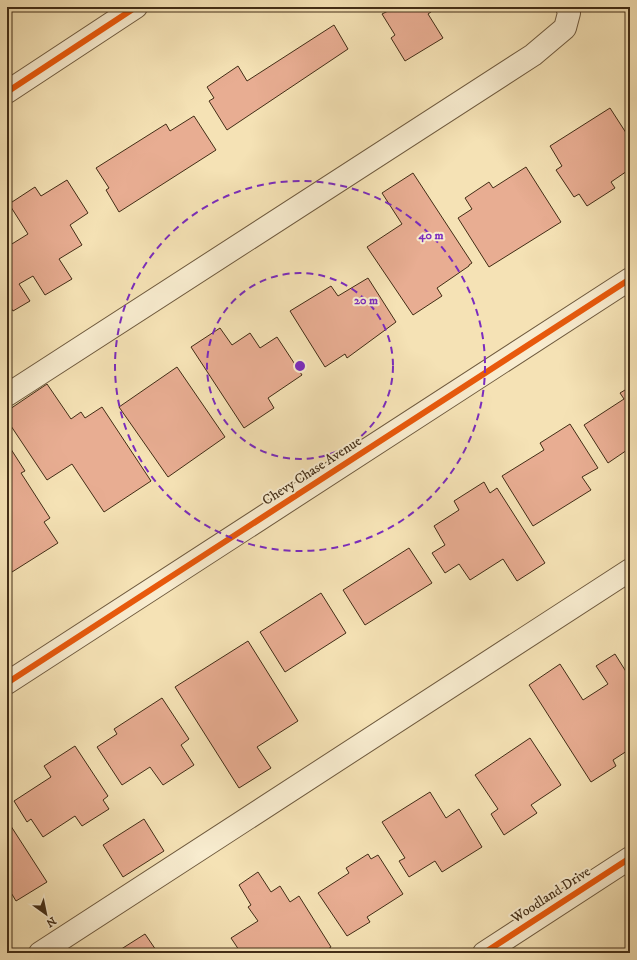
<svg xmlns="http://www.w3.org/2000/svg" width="637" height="960" font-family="'IM FELL DW Pica',serif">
<rect width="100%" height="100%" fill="#f5e2b5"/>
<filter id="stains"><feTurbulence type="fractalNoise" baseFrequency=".005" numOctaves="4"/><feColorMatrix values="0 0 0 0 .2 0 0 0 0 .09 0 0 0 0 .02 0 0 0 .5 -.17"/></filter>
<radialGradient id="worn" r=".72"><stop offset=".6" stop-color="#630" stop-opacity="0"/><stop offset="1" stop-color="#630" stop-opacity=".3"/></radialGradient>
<g fill="#e8ad92" stroke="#422d16">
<polygon points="388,7 438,7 428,14 443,38 405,61 391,38 395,35 382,14 390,10"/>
<polygon points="334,25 348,49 227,130 209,101 214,98 207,87 238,66 247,81"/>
<polygon points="610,108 630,139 630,169 611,182 615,188 587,206 579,194 574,197 556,170 562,166 550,146"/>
<polygon points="194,116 216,150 119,212 106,190 109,188 96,168 166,124 170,131"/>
<polygon points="526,167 561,222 489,267 458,218 472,209 465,198 489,182 493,188"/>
<polygon points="413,173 472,263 469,265 469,266 437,288 442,296 413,315 367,247 402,224 382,193"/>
<polygon points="67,180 88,213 70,225 82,245 59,259 72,279 45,295 33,276 19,284 30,301 13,311 7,302 7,247 28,234 9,204 35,187 41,196"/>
<polygon points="368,278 396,322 347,358 345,354 325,367 290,311 331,286 338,296"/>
<polygon points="220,328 232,345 250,333 260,348 277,337 302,375 268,398 274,408 244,428 191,347"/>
<polygon points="177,367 225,437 168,477 119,407"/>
<polygon points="47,384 71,419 81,412 85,418 102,407 151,481 104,512 72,464 47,480 7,420 7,411"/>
<polygon points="630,387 630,448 608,463 584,425 624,399 620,393"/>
<polygon points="570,424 598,468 582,477 591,490 533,526 502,476 544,450 540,443"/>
<polygon points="7,443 25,471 21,473 50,518 44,522 58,543 12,572 7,564"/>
<polygon points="484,482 490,493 497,488 545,563 517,581 503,559 470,580 459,564 445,573 432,553 445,545 434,526 459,510 454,501"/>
<polygon points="409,548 432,583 365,625 343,590"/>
<polygon points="321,593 346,633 285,672 260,632"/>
<polygon points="248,641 298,721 257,747 271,768 239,788 175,687"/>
<polygon points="615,654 630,678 630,749 613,760 616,766 591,782 529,685 560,664 583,700 608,684 596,666"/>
<polygon points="162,698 189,739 181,745 194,765 163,785 150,767 122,785 97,747 117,734 114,729"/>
<polygon points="530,738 561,785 531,805 537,813 504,835 491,814 498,809 475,775"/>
<polygon points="75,746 108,796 103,800 109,809 82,826 75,816 43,837 31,819 27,822 14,801 51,777 44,766"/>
<polygon points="430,792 446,818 459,809 482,847 442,872 435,861 409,877 399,861 405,858 382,822"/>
<polygon points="144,819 164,851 123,877 103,845"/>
<polygon points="7,820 47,882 16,901 7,886"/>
<polygon points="368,854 371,859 378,855 403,894 367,917 370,922 347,936 318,893 349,873 346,868"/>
<polygon points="258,872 271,892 280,886 290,902 299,896 331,947 322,953 241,953 231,938 258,921 248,907 251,905 239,885"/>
<polygon points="145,934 158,953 115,953"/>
</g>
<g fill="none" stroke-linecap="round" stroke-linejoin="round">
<g stroke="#6f5a3e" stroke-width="24">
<g id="minor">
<polyline points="7,92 136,7"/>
<polyline points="7,395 533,55 565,28 569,13 567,7"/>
<polyline points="7,683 630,279"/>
<polyline points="40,953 630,570"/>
<polyline points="484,953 630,858"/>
</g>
</g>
<use href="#minor" stroke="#f8eccf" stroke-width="22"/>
<g stroke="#f8eccf" stroke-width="8">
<g id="cycleway">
<polyline points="7,92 136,7"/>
<polyline points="7,683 630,279"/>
<polyline points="484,953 630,858"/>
</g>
</g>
<use href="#cycleway" stroke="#e8590c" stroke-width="6"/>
</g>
<g fill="none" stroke="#7b2cbf" stroke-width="2" stroke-dasharray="7 5">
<circle cx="300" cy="366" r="93"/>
<circle cx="300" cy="366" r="185"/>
</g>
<g text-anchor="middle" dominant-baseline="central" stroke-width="4" stroke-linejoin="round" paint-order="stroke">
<g font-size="14" fill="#422d16" stroke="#f8eccf">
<text transform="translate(312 471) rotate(-33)">Chevy Chase Avenue</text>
<text transform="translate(551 895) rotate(-33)">Woodland Drive</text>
</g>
</g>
<circle cx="300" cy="366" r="6" fill="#7b2cbf" stroke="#f8eccf" stroke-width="2"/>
<g font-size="12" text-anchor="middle" font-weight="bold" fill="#7b2cbf" stroke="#f8eccf" stroke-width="4" stroke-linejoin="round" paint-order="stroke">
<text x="431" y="239">40 m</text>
<text x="366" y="304">20 m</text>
</g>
<rect width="637" height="960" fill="none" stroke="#f5e2b5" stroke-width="24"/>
<rect x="8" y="8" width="621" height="944" fill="none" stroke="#422d16" stroke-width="2"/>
<rect x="12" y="12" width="613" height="936" fill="none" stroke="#422d16"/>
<g transform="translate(46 914) rotate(147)" stroke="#f8eccf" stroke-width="3" paint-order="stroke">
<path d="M0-3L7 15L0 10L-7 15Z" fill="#422d16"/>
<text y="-6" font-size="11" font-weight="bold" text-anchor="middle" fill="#422d16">N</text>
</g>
<rect width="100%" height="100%" filter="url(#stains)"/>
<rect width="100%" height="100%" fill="url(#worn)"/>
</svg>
